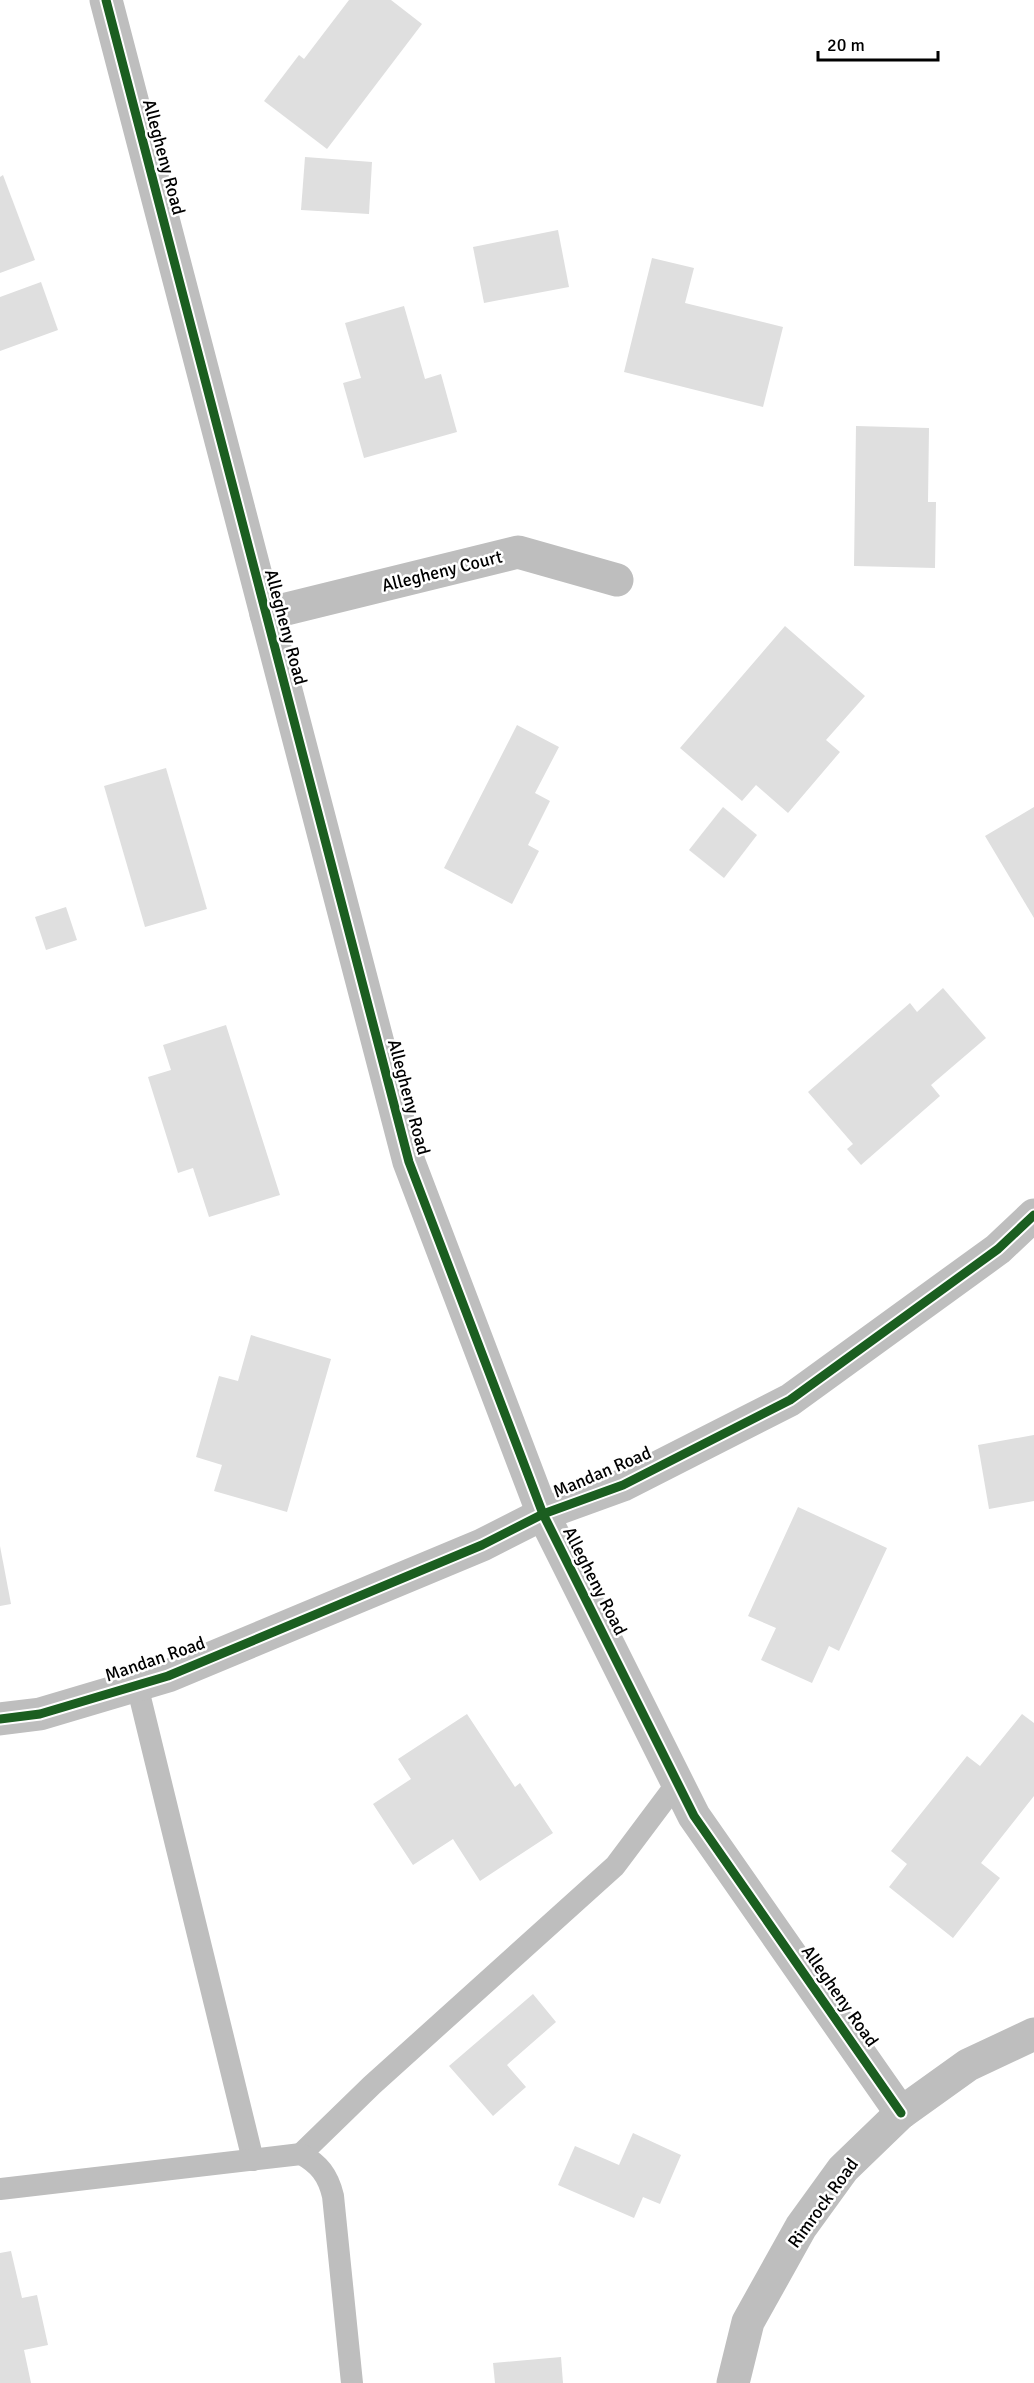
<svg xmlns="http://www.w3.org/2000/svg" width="1034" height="2383" font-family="Signika,sans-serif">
<rect width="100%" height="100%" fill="#fff"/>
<g fill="#dfdfdf">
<polygon points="349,0 391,0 422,24 327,149 264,101 299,55 304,59"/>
<polygon points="305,157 372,162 369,214 301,210"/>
<polygon points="3,175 35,260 0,273 0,177"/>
<polygon points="558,230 569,287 484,303 473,247"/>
<polygon points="652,258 694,268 685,303 783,327 763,407 624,372"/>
<polygon points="41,282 58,330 0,351 0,297"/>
<polygon points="404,306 425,379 441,374 457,432 364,458 343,383 361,378 345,323"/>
<polygon points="856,426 929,428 928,502 936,502 935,568 854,566"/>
<polygon points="785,626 865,696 826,740 840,752 788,813 756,785 742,801 680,748"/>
<polygon points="517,725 559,747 535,793 550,801 528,845 539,851 512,904 444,868"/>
<polygon points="166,768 207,909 145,927 104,786"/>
<polygon points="723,807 757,835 724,878 689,850"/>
<polygon points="1034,807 1034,918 985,836"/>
<polygon points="66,907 77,940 46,950 35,917"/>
<polygon points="943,988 986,1038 931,1085 940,1096 861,1165 847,1149 853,1144 808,1092 910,1003 917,1012"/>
<polygon points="226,1025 280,1195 209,1217 193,1168 178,1173 148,1077 171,1070 163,1045"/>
<polygon points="251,1335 331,1359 287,1512 214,1491 222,1465 196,1457 219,1376 238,1381"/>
<polygon points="1034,1435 1034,1501 989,1509 978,1445"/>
<polygon points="798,1507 887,1548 839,1651 829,1646 812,1683 761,1660 776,1628 748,1616"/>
<polygon points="0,1546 11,1604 0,1606"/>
<polygon points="467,1714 515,1787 520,1783 553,1833 480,1881 453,1839 413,1865 373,1804 411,1779 398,1759"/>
<polygon points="1022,1714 1034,1723 1034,1796 981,1863 1000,1878 953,1938 889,1887 907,1864 891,1851 967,1756 980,1766"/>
<polygon points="533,1994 556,2022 507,2065 526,2087 493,2116 449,2066"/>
<polygon points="633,2133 681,2155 660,2204 643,2197 634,2218 558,2185 575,2146 619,2165"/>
<polygon points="11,2251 22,2298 37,2295 48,2345 24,2350 31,2383 0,2383 0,2253"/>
<polygon points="561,2357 563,2383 495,2383 493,2363"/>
</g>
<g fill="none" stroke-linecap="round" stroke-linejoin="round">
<g stroke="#bebebe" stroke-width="22">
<polyline points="137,1685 253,2160"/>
<polyline points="301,2154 372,2085 615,1866 678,1782"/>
<path d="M0 2189 301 2154C319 2164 328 2175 333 2196L352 2383"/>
</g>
<g stroke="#bebebe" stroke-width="33">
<polyline points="106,0 409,1162 543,1514 694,1816 901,2113"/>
<polyline points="266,614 518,552 617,580"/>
<polyline points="0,1719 40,1714 168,1676 482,1545 543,1514 623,1485 790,1400 998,1249 1034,1215"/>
</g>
<polyline stroke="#bebebe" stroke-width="33" points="733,2383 748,2322 801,2227 843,2169 901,2113 968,2065 1034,2034"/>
<g stroke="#fff" stroke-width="13">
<g id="cycleway">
<polyline points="106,0 409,1162 543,1514 694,1816 901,2113"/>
<polyline points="0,1719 40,1714 168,1676 482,1545 543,1514 623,1485 790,1400 998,1249 1034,1215"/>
</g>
</g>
<use href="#cycleway" stroke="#1b5e20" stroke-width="9"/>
</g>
<g text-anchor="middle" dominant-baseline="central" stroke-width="5" stroke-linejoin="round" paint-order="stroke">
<g font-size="18" fill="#000" stroke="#fff">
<text transform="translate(164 157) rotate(75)">Allegheny Road</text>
<text transform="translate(442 571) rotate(-14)">Allegheny Court</text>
<text transform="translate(286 627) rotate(75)">Allegheny Road</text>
<text transform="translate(409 1097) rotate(75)">Allegheny Road</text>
<text transform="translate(602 1472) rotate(-23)">Mandan Road</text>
<text transform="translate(595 1581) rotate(63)">Allegheny Road</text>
<text transform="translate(155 1659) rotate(-19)">Mandan Road</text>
<text transform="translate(840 1996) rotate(55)">Allegheny Road</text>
<text transform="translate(823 2203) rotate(-54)">Rimrock Road</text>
</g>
</g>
<path d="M818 51v9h120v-9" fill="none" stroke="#000000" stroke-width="3"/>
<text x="827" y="51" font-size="18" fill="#000000" stroke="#ffffff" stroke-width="4.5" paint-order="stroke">20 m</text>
</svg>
